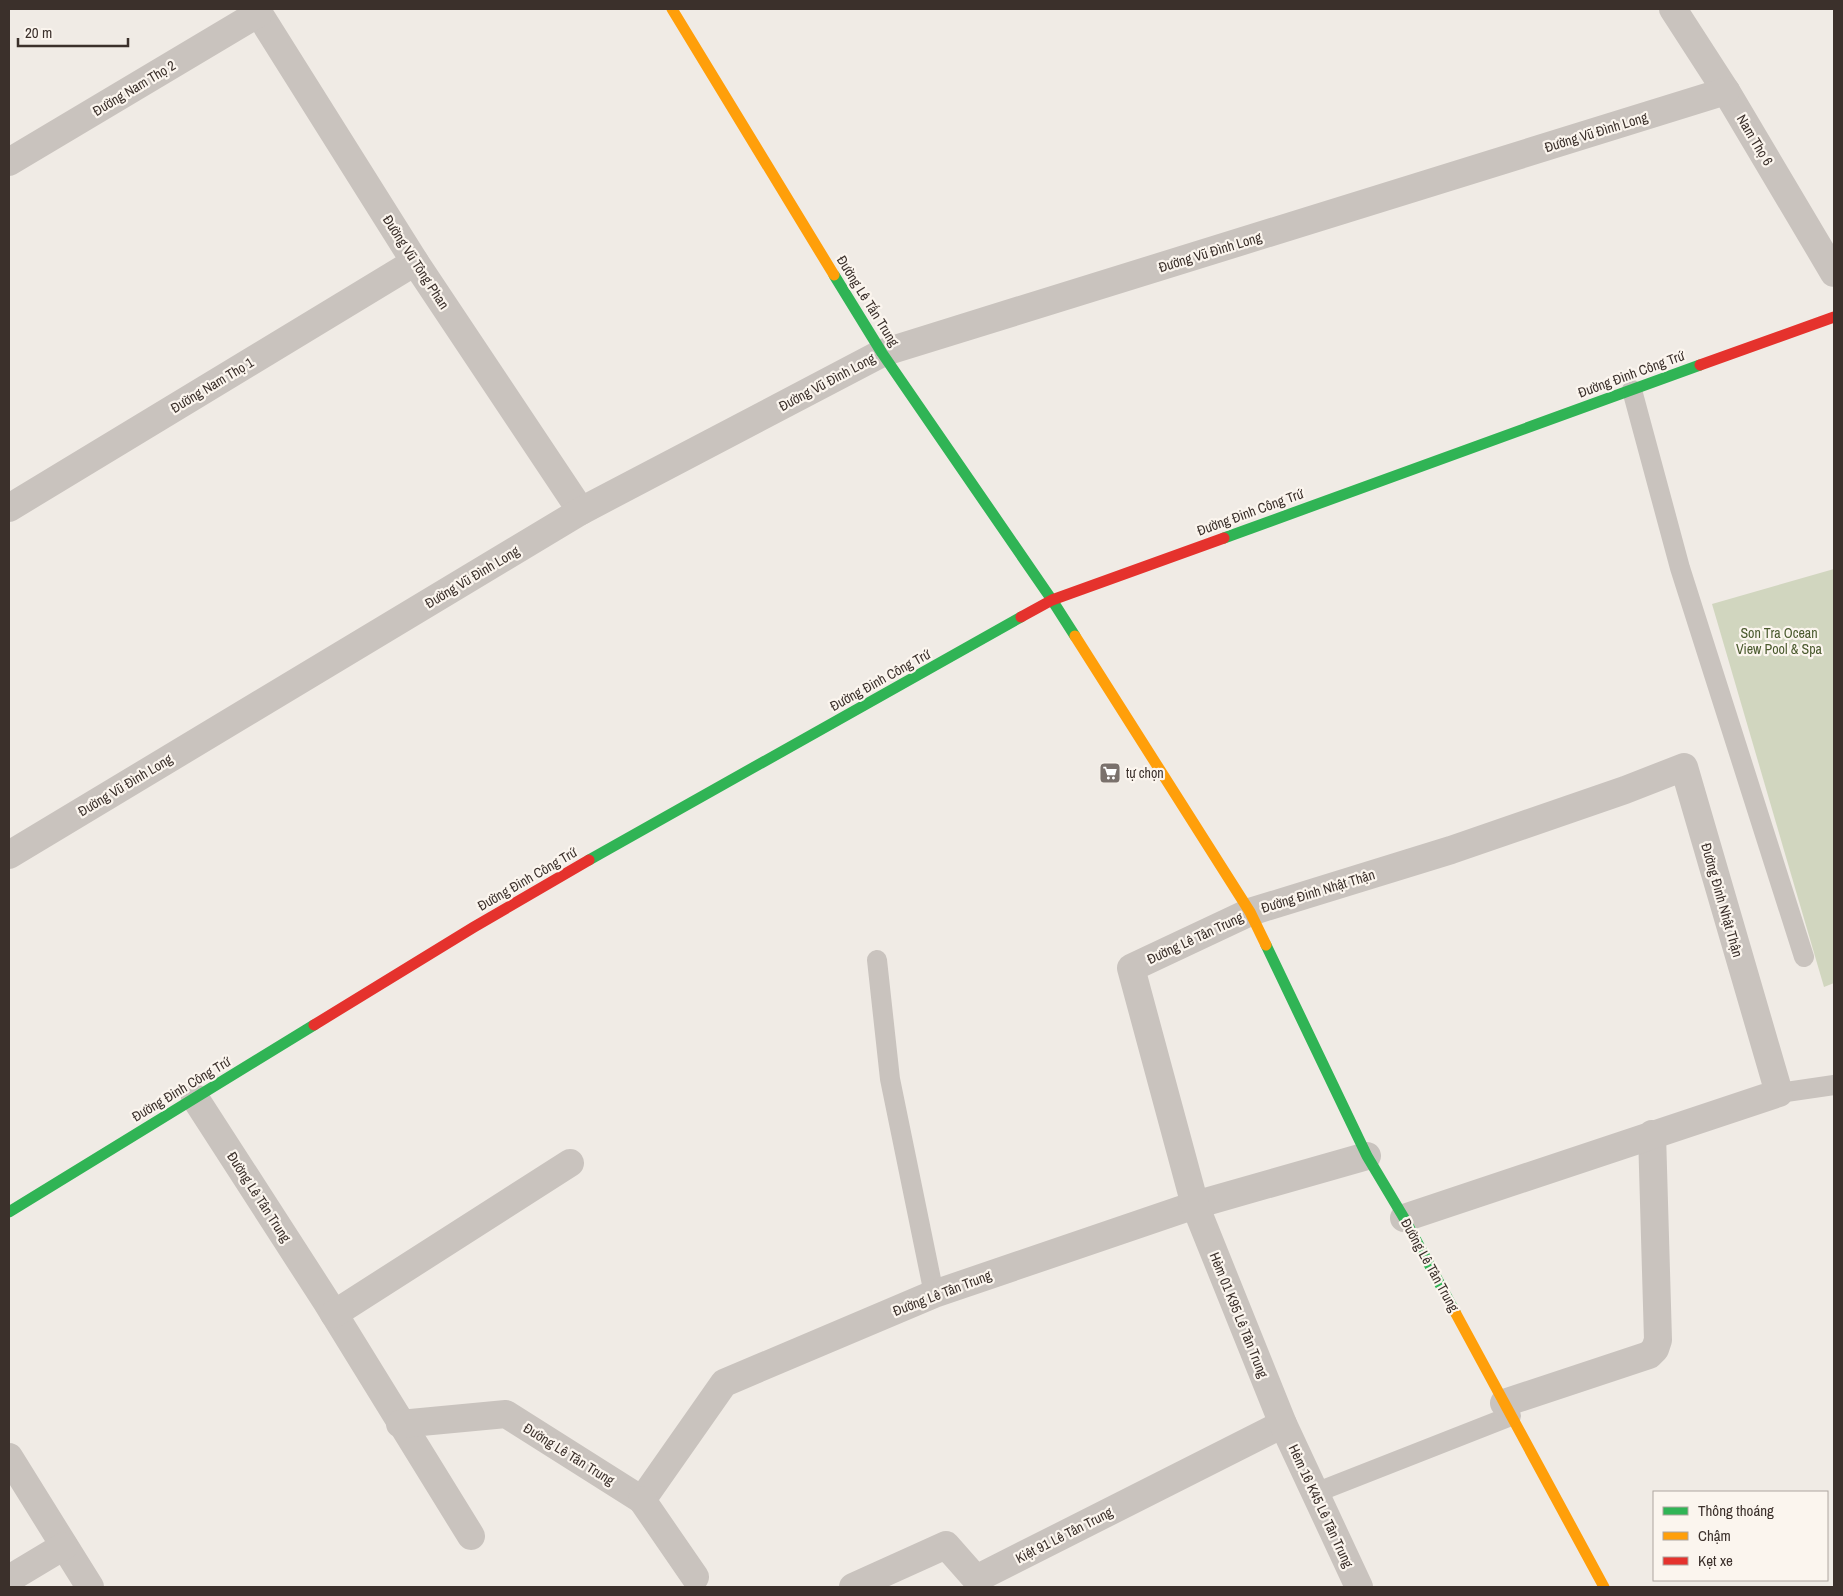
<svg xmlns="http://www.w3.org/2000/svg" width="1843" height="1596" font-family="'Archivo Narrow',sans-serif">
<rect width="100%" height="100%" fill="#f0ebe5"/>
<polygon fill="#d1d6bf" points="1834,569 1834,983 1824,987 1712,604"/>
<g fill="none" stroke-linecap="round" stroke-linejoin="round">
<g stroke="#c9c3be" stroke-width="20">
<polyline points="1632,390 1680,568 1804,957"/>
<polyline points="877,960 890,1079 934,1294"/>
<polyline points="1779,1093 1834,1085"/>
<polyline points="1315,1493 1511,1416"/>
</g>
<g stroke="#c9c3be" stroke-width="28">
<polyline points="256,9 415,262 581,511"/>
<polyline points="1673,9 1726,91 1834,273"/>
<polyline points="9,162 259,13"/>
<polyline points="9,508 415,262"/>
<polyline points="9,855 581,511 882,353 1726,91"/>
<polyline points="195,1098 326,1301 471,1536"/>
<polyline points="334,1314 570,1163"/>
<polyline points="1504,1403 1649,1355 1655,1349 1658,1340 1652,1134"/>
<polyline points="400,1424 506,1414 642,1500 724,1383 934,1294 1195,1205 1367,1156"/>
<polyline points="9,1457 90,1587"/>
<polyline points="642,1500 695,1577"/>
<polyline points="9,1579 64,1546"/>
<polyline points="853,1587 946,1545 976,1579 1283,1424"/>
<polyline points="1359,1587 1283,1424 1195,1205 1131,968 1250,912 1451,850 1625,790 1684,767 1779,1093 1404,1218"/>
</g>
<g stroke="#30b455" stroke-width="11">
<polyline points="834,275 882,353 1052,600 1075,636"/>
<polyline points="1224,538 1700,365"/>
<polyline points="589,860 1021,617"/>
<polyline points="1266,945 1367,1156 1404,1218 1455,1312"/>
<polyline points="9,1212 314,1025"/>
</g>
<g stroke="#ff9f0a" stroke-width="11">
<polyline points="672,9 834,275"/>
<polyline points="1075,636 1250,912 1266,945"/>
<polyline points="1455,1312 1604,1587"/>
</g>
<g stroke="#e5322d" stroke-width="11">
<polyline points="1700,365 1834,317"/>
<polyline points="1021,617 1052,600 1224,538"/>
<polyline points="314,1025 474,927 589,860"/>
</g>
</g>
<defs>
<g id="supermarket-square" transform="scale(1.125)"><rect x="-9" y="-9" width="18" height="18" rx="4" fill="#7a716c" stroke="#fbf5ee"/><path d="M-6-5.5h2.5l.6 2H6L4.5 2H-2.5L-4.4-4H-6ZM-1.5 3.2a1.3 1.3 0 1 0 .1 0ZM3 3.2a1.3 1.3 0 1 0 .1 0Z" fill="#fff"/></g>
</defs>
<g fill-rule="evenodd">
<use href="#supermarket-square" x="1110" y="773"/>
</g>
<g text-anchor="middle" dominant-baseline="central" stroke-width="4.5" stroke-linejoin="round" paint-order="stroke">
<g font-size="14" fill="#3b302b" stroke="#fbf5ee">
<text transform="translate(134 88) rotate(-31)">Đường Nam Thọ 2</text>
<text transform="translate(1596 132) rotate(-17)">Đường Vũ Đình Long</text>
<text transform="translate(1755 140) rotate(59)">Nam Thọ 6</text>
<text transform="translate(1210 252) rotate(-17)">Đường Vũ Đình Long</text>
<text transform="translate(416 262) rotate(57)">Đường Vũ Tông Phan</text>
<text transform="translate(868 301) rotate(58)">Đường Lê Tấn Trung</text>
<text transform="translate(1631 374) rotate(-20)">Đường Đinh Công Trứ</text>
<text transform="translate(827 382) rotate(-28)">Đường Vũ Đình Long</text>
<text transform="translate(212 385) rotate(-31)">Đường Nam Thọ 1</text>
<text transform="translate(1250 512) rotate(-20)">Đường Đinh Công Trứ</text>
<text transform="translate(472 577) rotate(-31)">Đường Vũ Đình Long</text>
<text transform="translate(880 680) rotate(-29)">Đường Đinh Công Trứ</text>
<text transform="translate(125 785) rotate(-31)">Đường Vũ Đình Long</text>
<text transform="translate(527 879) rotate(-30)">Đường Đinh Công Trứ</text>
<text transform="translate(1318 891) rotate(-17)">Đường Đinh Nhật Thận</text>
<text transform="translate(1722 900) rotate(74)">Đường Đinh Nhật Thận</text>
<text transform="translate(1195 938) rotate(-25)">Đường Lê Tân Trung</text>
<text transform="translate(181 1089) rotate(-31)">Đường Đinh Công Trứ</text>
<text transform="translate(259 1197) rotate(57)">Đường Lê Tân Trung</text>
<text transform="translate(1430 1265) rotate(61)">Đường Lê Tân Trung</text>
<text transform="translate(942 1293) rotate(-21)">Đường Lê Tân Trung</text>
<text transform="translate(1239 1315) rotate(68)">Hẻm 01 K95 Lê Tân Trung</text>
<text transform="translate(569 1454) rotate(32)">Đường Lê Tân Trung</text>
<text transform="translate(1321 1506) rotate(65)">Hẻm 16 K45 Lê Tân Trung</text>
<text transform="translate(1064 1535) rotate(-27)">Kiệt 91 Lê Tân Trung</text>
</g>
<g font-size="14" fill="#4a5a2e" stroke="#fbf5ee">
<text x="1779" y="633">Son Tra Ocean<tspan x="1779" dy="16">View Pool &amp; Spa</tspan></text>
</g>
<g font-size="14" fill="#3b302b" stroke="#fbf5ee" text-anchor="start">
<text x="1126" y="773">tự chọn</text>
</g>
</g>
<rect width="1843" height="1596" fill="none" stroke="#3b302b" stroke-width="20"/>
<rect x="1653" y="1491" width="175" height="90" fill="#fbf5ee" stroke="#aea6a0"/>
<rect x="1663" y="1507" width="25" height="8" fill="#30b455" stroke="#aea6a0"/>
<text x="1698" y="1516" font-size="15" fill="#3b302b">Thông thoáng</text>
<rect x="1663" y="1532" width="25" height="8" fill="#ff9f0a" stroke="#aea6a0"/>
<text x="1698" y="1541" font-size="15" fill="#3b302b">Chậm</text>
<rect x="1663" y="1557" width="25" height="8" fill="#e5322d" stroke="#aea6a0"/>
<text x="1698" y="1566" font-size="15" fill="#3b302b">Kẹt xe</text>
<path d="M18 38v8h110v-8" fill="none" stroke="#3b302b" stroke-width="2.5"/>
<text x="25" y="38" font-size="15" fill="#3b302b" stroke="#fbf5ee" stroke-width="4" paint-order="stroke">20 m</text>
</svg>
